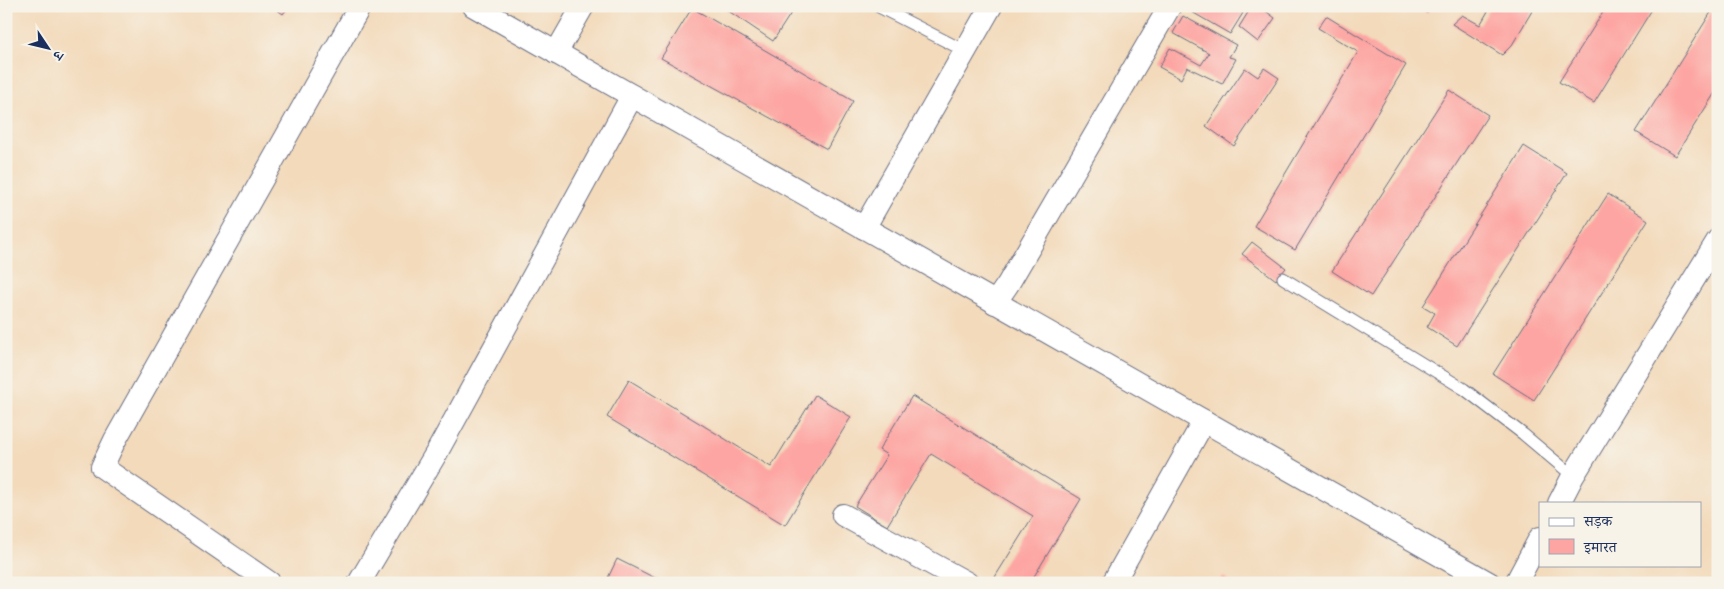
<svg xmlns="http://www.w3.org/2000/svg" width="1724" height="589" font-family="Vollkorn,'Noto Serif Devanagari',serif">
<rect width="100%" height="100%" fill="#f7f3e8"/>
<filter id="ink" filterUnits="userSpaceOnUse"><feTurbulence type="fractalNoise" baseFrequency=".02" numOctaves="2"/><feDisplacementMap in="SourceGraphic" scale="10" xChannelSelector="R" yChannelSelector="G"/><feConvolveMatrix kernelMatrix="1 2 1 2 8 2 1 2 1" color-interpolation-filters="sRGB"/></filter>
<filter id="wash" filterUnits="userSpaceOnUse"><feTurbulence type="fractalNoise" baseFrequency=".0096" numOctaves="4" result="noise"/><feDisplacementMap in="SourceGraphic" scale="20" xChannelSelector="R" yChannelSelector="G"/><feGaussianBlur stdDeviation="1.12" result="paint"/><feColorMatrix in="noise" values="0 0 0 0 0 0 0 0 0 0 0 0 0 0 0 0 0 1.4 0 .05"/><feComposite in="paint" operator="in"/></filter>
<g filter="url(#wash)">
<rect width="100%" height="100%" fill="#f3dabb"/>
<g id="blocks">
<g fill="#fda5a2">
<polygon points="272,6 289,6 283,14"/>
<polygon points="721,6 787,6 793,10 773,41"/>
<polygon points="1195,6 1232,6 1243,13 1230,34 1192,12"/>
<polygon points="1252,6 1259,6 1275,18 1258,42 1239,27"/>
<polygon points="1416,6 1431,6 1427,13"/>
<polygon points="1491,6 1535,6 1512,45 1502,55 1452,24 1462,15 1480,25"/>
<polygon points="1607,6 1654,6 1594,103 1559,82"/>
<polygon points="1715,6 1718,6 1718,88 1675,156 1636,132"/>
<polygon points="692,8 853,101 827,149 661,58"/>
<polygon points="1183,16 1236,45 1229,57 1236,59 1222,84 1187,67 1181,79 1159,67 1170,48 1201,65 1209,53 1173,33"/>
<polygon points="1326,16 1406,65 1295,250 1254,226 1358,52 1318,28"/>
<polygon points="1245,68 1258,77 1264,68 1279,78 1234,146 1206,126"/>
<polygon points="1449,90 1488,115 1371,296 1332,271"/>
<polygon points="1524,146 1567,173 1457,346 1427,327 1435,313 1423,306"/>
<polygon points="1608,194 1648,220 1534,400 1493,374"/>
<polygon points="1252,242 1286,268 1276,280 1242,254"/>
<polygon points="629,380 771,467 815,395 851,417 785,525 607,417"/>
<polygon points="912,396 1081,499 1030,583 1005,583 995,577 1033,516 931,454 887,526 855,506 887,455 879,450"/>
<polygon points="617,559 665,583 606,582"/>
<polygon points="1223,577 1233,583 1219,583"/>
</g>
</g>
</g>
<g filter="url(#ink)">
<use href="#blocks" fill-opacity="0" stroke="#676b7f" stroke-width="1"/>
<g fill="none" stroke-linecap="round" stroke-linejoin="round">
<g stroke="#676b7f" stroke-width="13">
<g id="service">
<polyline points="877,6 965,51"/>
<polyline points="1283,278 1464,389 1523,434 1573,476"/>
</g>
</g>
<g stroke="#676b7f" stroke-width="24">
<g id="minor">
<polyline points="474,6 1489,583"/>
<polyline points="556,53 583,6"/>
<polyline points="864,228 991,6"/>
<polyline points="995,303 1008,284 1170,6"/>
<polyline points="1559,503 1573,476 1718,240"/>
<polyline points="843,515 967,583"/>
<polyline points="270,583 102,467 115,440 360,6"/>
<polyline points="359,583 437,452 632,96"/>
<polyline points="1113,583 1204,421"/>
<polyline points="1516,583 1540,538"/>
</g>
</g>
<use href="#service" stroke="#fff" stroke-width="11"/>
<use href="#minor" stroke="#fff" stroke-width="22"/>
</g>
</g>
<rect width="1724" height="589" fill="none" stroke="#f7f3e8" stroke-width="25"/>
<rect x="1539" y="502" width="162" height="65" fill="#f7f3e8" stroke="#9fa5b1"/>
<rect x="1549" y="518" width="25" height="8" fill="#ffffff" stroke="#9fa5b1"/>
<text x="1584" y="526" font-size="15" fill="#1b2f5e">सड़क</text>
<rect x="1549" y="539" width="25" height="15" fill="#fda5a2" stroke="#9fa5b1"/>
<text x="1584" y="552" font-size="15" fill="#1b2f5e">इमारत</text>
<g transform="translate(48 48) rotate(125)" stroke="#f7f3e8" stroke-width="4" paint-order="stroke">
<path d="M0-4L9 19L0 12L-9 19Z" fill="#1b2f5e"/>
<text y="-8" font-size="14" font-weight="bold" text-anchor="middle" fill="#1b2f5e">उ</text>
</g>
</svg>
